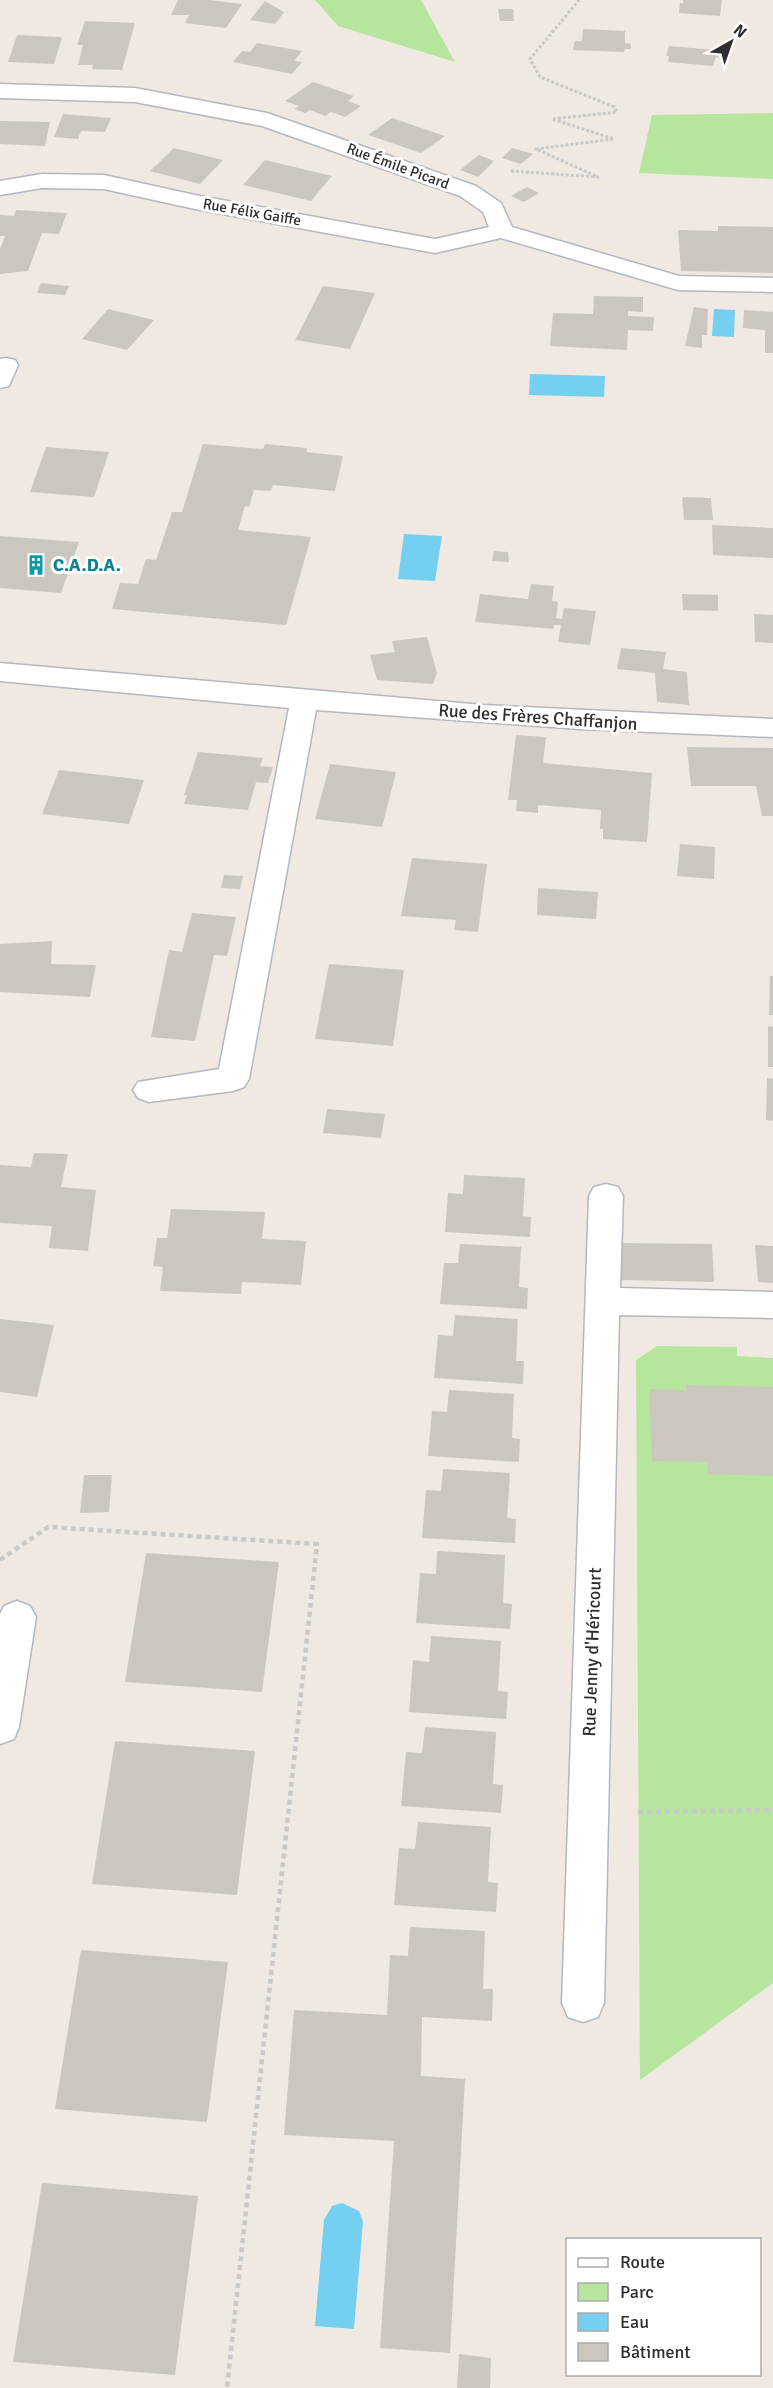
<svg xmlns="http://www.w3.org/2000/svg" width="773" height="2388" font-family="Signika,sans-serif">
<rect width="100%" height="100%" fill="#efe9e1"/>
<g fill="#b6e59e">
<polygon points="315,0 421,0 455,62 338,26"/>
<polygon points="773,113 773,179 639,173 652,115"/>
<polygon points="657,1346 737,1347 737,1356 773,1358 773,1983 640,2080 636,1360"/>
</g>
<g fill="#75cff0">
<polygon points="714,309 735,310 734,337 712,336"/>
<polygon points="530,374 605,376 604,397 529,395"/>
<polygon points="404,534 442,536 435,581 398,579"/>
<polygon points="342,2203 359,2211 363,2222 354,2329 315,2326 324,2220 332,2206"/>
</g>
<g fill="#cbc7bf">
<polygon points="178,0 210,0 242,4 226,28 185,23 189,15 171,15"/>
<polygon points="683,0 722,0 720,16 679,13 680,3 683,3"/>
<polygon points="265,1 284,12 275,24 250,20"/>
<polygon points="498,9 513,9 514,21 500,21"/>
<polygon points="85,21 135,23 122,70 92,69 93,65 78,65 83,45 77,45"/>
<polygon points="583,29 625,31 625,43 631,44 631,49 625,49 624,52 573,50 575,41 582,41"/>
<polygon points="17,35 62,37 54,64 8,62"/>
<polygon points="257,43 302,51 294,61 302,62 292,74 233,62 242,51 250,52"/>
<polygon points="669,46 716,50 719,58 716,57 713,66 668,62 669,56 666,56"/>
<polygon points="313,82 354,96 348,101 361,106 345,117 331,112 325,116 310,110 305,113 294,109 299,106 285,101"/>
<polygon points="63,114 111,118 105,132 81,131 78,139 54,137"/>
<polygon points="392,118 445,136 421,153 368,135"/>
<polygon points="0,121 50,122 45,146 0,144"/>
<polygon points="174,148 223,160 200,184 150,171"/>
<polygon points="512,148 533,154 521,164 502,158"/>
<polygon points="479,155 494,161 478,177 460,170"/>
<polygon points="265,160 332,176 311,201 243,185"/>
<polygon points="527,187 539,193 524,202 511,196"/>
<polygon points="16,210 67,213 59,234 42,233 28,271 0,274 0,249 5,236 0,236 0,215 14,216"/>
<polygon points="718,226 773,227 773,273 681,271 678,230 718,231"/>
<polygon points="41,283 69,286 65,295 37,293"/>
<polygon points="323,286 375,293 350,349 295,340"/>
<polygon points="594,296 643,297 643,312 628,311 628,316 654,317 653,331 628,330 627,350 550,346 553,313 593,314"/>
<polygon points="694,307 708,309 707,335 702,335 702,348 685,346"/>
<polygon points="108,309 154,320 127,350 82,339"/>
<polygon points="744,310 773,312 773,353 765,353 765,330 743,328"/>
<polygon points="203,444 263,449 265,444 307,448 306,452 343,456 335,491 273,485 271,491 254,490 249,507 245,506 238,530 311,537 286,625 112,609 120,583 138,584 146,559 156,560 172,512 182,512"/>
<polygon points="46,447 109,452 94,497 30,492"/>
<polygon points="682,497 711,498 713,520 684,520"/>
<polygon points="712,525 773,528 773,558 713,555"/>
<polygon points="0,536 79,542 61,593 0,588"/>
<polygon points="494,551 508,552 509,562 492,561"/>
<polygon points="531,584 554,586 552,601 558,602 556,618 562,619 564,608 596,611 590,645 558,642 561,625 554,625 554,629 475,622 480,594 528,599"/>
<polygon points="682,594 718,595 718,611 683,610"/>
<polygon points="754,614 773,615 773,643 755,642"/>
<polygon points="427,637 437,673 433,684 377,680 370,655 395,652 392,641"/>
<polygon points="621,648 666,652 663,669 687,672 689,705 657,702 655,673 617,669"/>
<polygon points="516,735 546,737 543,763 652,773 647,842 603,839 603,829 600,829 601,810 538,805 538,813 516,811 517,800 508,800"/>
<polygon points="687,747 773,748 773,816 762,816 756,786 691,786"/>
<polygon points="198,752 263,758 260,766 273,767 268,783 256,782 248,810 184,804 187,795 184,795"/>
<polygon points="330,764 396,772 382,827 315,819"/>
<polygon points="59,770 144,780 129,824 42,814"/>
<polygon points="680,844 715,847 714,879 677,876"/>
<polygon points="412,858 487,864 478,932 454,930 456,920 401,916"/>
<polygon points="224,875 243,876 240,889 221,888"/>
<polygon points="538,888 598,892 596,919 537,915"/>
<polygon points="192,913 236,917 227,956 214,955 195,1041 151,1037 169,950 182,952"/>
<polygon points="52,941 51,964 96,965 90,997 0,992 0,944"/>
<polygon points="329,964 404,970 393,1046 315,1039"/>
<polygon points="770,976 773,976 773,1015 769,1015"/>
<polygon points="768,1026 773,1027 773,1067 768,1067"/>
<polygon points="767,1078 773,1079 773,1121 766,1120"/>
<polygon points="327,1109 385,1114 381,1138 323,1133"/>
<polygon points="34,1153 68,1154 61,1187 96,1190 88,1251 49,1248 52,1226 0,1223 0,1165 31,1167"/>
<polygon points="464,1175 525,1178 523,1216 531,1217 530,1237 445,1232 448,1193 463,1194"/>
<polygon points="171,1209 265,1212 262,1239 306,1241 301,1285 242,1282 241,1294 160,1291 163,1267 153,1266 157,1238 167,1238"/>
<polygon points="620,1243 712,1244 714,1282 621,1280"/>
<polygon points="460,1244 521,1247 519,1287 528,1288 527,1309 440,1304 444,1263 458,1263"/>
<polygon points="755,1245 773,1246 773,1283 758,1282"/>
<polygon points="455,1315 518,1319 516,1361 524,1361 523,1384 434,1378 438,1335 453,1336"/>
<polygon points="0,1319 54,1325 37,1397 0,1392"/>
<polygon points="686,1385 773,1387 773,1476 708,1474 707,1462 652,1461 649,1389 687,1390"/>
<polygon points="449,1390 514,1394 512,1438 520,1439 519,1462 428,1456 432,1411 447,1412"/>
<polygon points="443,1469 510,1473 507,1518 516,1519 515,1543 422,1538 426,1490 441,1491"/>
<polygon points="84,1475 112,1475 109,1512 80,1513"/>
<polygon points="437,1551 505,1555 503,1603 512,1604 510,1629 416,1623 420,1573 436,1574"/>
<polygon points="146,1553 279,1562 262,1692 125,1682"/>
<polygon points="431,1636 501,1641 498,1691 508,1692 506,1719 409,1712 413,1660 429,1662"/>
<polygon points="425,1727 496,1732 493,1784 503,1785 501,1813 401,1806 406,1752 422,1753"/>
<polygon points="115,1741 255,1751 237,1895 92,1884"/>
<polygon points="418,1822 491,1827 488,1882 498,1883 496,1912 394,1905 399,1848 415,1849"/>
<polygon points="410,1927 485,1931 483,1989 493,1989 492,2021 422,2017 421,2076 465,2079 450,2353 380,2348 394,2141 284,2135 294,2010 387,2015 390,1955 408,1956"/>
<polygon points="81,1950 228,1962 207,2122 55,2109"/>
<polygon points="42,2183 198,2196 175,2375 13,2362"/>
<polygon points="459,2354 491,2358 490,2388 457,2388"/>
</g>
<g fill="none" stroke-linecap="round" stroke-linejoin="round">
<g stroke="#b4b7c1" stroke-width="3">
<g id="minor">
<polygon points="0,84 135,88 267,113 476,186 501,203 512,227 679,276 773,278 773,292 678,290 501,238 435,253 195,209 104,189 42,188 0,195 0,181 42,174 104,175 195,195 435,239 489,227 483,212 460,196 262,126 135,102 0,98"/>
<polygon points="6,358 15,360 18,365 9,386 0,388 0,359"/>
<polygon points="0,663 483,705 773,719 773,737 580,729 316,710 249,1079 244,1087 233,1091 149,1102 138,1098 133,1090 138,1082 219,1069 289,708 0,681"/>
<polygon points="606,1184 618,1187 623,1196 620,1288 773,1292 773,1318 619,1315 604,2003 598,2017 583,2022 568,2017 562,2003 589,1196 594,1187"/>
<polygon points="17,1601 30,1606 36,1617 19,1727 14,1739 0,1744 0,1614 4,1606"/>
</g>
</g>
<polyline stroke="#c9c9c9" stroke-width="3" stroke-dasharray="3 2" stroke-linecap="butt" points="511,171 598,177 536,149 614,139 552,119 617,112 614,107 540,77 530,59 579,0"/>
<g stroke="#c9c9c9" stroke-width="4.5" stroke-dasharray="5 4" stroke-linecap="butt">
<polyline points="0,1560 48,1527 317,1544 227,2388"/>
<polyline points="638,1812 773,1810"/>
</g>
<use href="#minor" fill="#fff" fill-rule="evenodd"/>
</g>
<defs>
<g id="building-bare" transform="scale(1.62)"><path d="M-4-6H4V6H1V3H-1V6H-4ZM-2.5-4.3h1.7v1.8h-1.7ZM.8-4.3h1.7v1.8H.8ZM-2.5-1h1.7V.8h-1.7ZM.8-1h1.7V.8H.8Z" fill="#0f9aa8" stroke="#fff" stroke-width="2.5" paint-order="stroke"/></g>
</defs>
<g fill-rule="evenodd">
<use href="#building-bare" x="36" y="565"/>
</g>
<g text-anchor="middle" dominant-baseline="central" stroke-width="6" stroke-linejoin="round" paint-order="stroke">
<g font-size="15" fill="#2e2e2e" stroke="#fff">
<text transform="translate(398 166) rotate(20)">Rue Émile Picard</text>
<text transform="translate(252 212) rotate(10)">Rue Félix Gaiffe</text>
</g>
<g font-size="18" font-weight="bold" fill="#0d838f" stroke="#fff" text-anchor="start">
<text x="53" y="565">C.A.D.A.</text>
</g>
<g font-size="18" fill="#2e2e2e" stroke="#fff">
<text transform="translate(538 717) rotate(4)">Rue des Frères Chaffanjon</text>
<text transform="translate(592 1652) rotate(-88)">Rue Jenny d'Héricourt</text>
</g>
</g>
<rect x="566" y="2238" width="195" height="138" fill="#ffffff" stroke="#ababab" stroke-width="1.5"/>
<rect x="578" y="2258" width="30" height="9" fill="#ffffff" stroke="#ababab" stroke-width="1.5"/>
<text x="620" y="2268" font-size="18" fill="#2e2e2e">Route</text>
<rect x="578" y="2283" width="30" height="18" fill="#b6e59e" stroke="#ababab" stroke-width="1.5"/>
<text x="620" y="2298" font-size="18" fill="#2e2e2e">Parc</text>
<rect x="578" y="2313" width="30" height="18" fill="#75cff0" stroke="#ababab" stroke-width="1.5"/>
<text x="620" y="2328" font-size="18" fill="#2e2e2e">Eau</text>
<rect x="578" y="2343" width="30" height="18" fill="#cbc7bf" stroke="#ababab" stroke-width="1.5"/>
<text x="620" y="2358" font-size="18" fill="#2e2e2e">Bâtiment</text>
<g transform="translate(731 42) rotate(40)" stroke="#ffffff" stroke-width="4.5" paint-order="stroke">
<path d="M0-4.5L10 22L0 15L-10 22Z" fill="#2e2e2e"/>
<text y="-9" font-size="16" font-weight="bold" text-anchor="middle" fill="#2e2e2e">N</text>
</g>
</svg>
